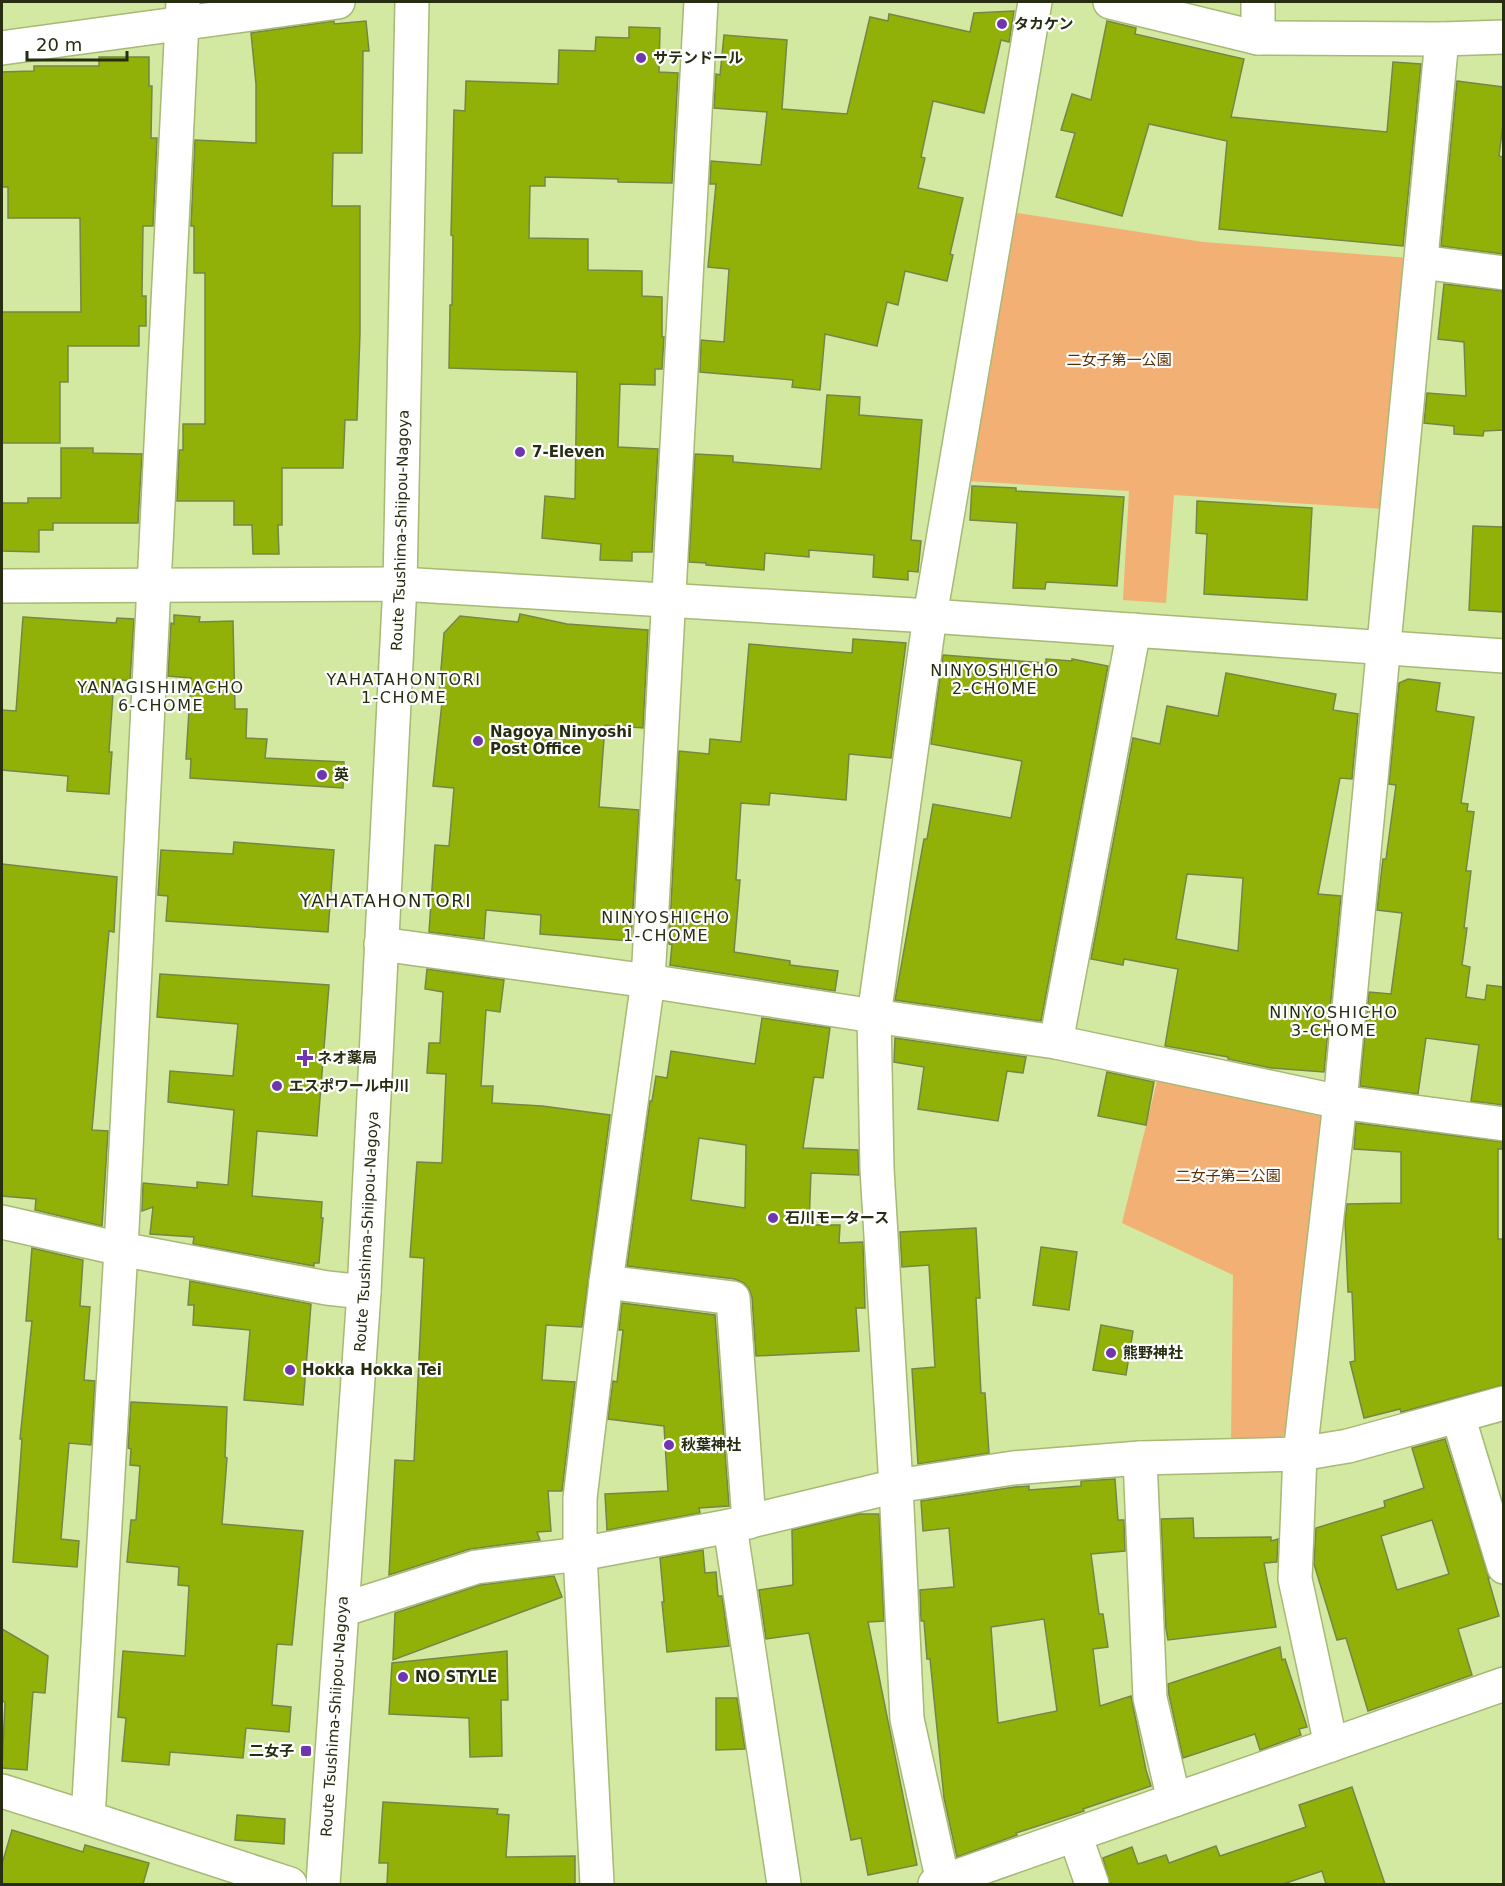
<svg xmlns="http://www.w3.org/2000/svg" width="1505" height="1886" font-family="'DejaVu Sans','Noto Sans JP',sans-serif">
<rect width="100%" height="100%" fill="#d3e8a1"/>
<g fill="#f3b075">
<polygon points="1011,212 1203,242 1409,258 1384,509 1174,495 1166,603 1123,600 1129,491 969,481"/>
<polygon points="1159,1073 1314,1104 1324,1117 1289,1431 1277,1441 1231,1439 1233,1275 1122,1223"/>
</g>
<g fill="#91b108" stroke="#758744" stroke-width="1.5" fill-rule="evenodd">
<polygon points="1014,11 1009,42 1001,40 984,113 933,101 921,157 925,158 918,188 963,198 950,254 953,255 947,281 905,271 898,305 887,302 877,346 825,334 820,390 792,387 793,380 700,372 701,340 724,342 729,269 708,267 716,184 710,184 711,161 761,165 767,112 714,108 716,74 720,75 724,35 787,40 782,109 847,114 870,17 888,21 889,14 970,32 974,13"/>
<polygon points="334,21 334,24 366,21 369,51 363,51 362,153 333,153 332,206 360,206 360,333 357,420 345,420 343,468 282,468 282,525 278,525 279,554 253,554 252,525 234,525 234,501 177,501 179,450 183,450 183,424 205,424 205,273 194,273 194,226 191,226 195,140 256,143 256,84 251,33"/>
<polygon points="1107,21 1136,28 1135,34 1244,59 1231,117 1387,132 1393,62 1421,64 1403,246 1219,229 1227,141 1149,124 1122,216 1056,197 1075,133 1061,130 1072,94 1091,100"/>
<polygon points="629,27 660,28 659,72 678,73 672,183 618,182 618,179 545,177 545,186 530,186 529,238 588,239 588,270 642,271 642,296 662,297 662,337 664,337 662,369 655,369 655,385 620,384 618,447 658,449 652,552 632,552 632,561 600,560 601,544 542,538 545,496 575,499 577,372 449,368 450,305 452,305 453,236 451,235 454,110 465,111 466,81 558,84 559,50 595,51 596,37 629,38"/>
<polygon points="99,57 149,57 149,86 152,86 151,138 157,138 153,226 143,226 142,296 146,296 146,326 139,326 139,346 68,346 68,382 60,382 60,443 2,443 2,312 81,312 80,218 8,218 8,187 2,187 2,72 34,71 34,66 99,66"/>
<polygon points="1457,81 1503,87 1503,124 1499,156 1503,157 1503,254 1441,246"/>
<polygon points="1444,284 1503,291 1503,430 1484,431 1483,436 1454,434 1454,426 1424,423 1427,393 1466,396 1464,342 1438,339"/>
<polygon points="827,395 860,397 859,415 922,420 911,540 921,541 918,572 908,571 908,580 873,577 874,555 809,550 809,557 765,553 764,570 706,565 706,563 689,562 695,454 733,456 733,462 821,469"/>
<polygon points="61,448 93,448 93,453 142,454 138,523 53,523 53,530 39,530 39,552 2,551 2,503 28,503 28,498 61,498"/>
<polygon points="972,486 1016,488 1016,491 1124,497 1117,586 1046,582 1045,589 1013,588 1017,523 970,520"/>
<polygon points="1197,501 1312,508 1307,600 1204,594 1207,534 1196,533"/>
<polygon points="1473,526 1503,527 1503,612 1469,610"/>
<polygon points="520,614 567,624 648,630 643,728 605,725 599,807 639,810 631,941 540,934 541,915 486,910 484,939 429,932 435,845 449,846 454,788 433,786 443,693 439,693 444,633 460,616 518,622"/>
<polygon points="174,615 200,617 199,622 233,621 235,709 247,709 246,738 267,739 265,758 344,762 343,788 190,778 191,759 186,759 191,678 168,676 171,623 174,624"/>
<polygon points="23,617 116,623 117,618 134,619 130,681 114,679 109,752 112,752 109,794 67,791 68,776 2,770 2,710 16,711"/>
<polygon points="853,639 906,643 891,758 849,754 846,800 770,793 769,805 741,803 736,880 740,880 734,952 790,961 790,965 838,971 835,991 670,965 672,945 669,944 679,751 709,754 710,739 741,742 749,644 852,653"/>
<polygon points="943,655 1046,663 1046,659 1072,661 1072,659 1108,666 1041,1021 895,1000 924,839 927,839 933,804 1011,818 1022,761 931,744"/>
<path d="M1226 673 1336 694 1333 710 1358 714 1352 779 1340 778 1318 894 1341 896 1324 1072 1271 1068 1228 1059V1057L1165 1046 1178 969 1124 959 1123 965 1091 959 1133 738 1160 744 1167 706 1218 716ZM1187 874 1243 878 1238 951 1176 939Z"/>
<polygon points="1408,679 1440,683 1436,711 1474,717 1461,803 1468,804 1467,811 1474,812 1466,871 1471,871 1464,928 1467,928 1462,965 1470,967 1466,997 1485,1000 1487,985 1503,987 1503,1105 1471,1101 1479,1045 1426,1038 1418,1094 1360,1086 1369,992 1391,994 1402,913 1377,910 1383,859 1386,859 1396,785 1389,784 1399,683"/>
<polygon points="234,842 334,850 328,932 166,921 168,896 158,895 161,850 233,854"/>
<polygon points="2,864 117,877 114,932 109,931 92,1130 108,1131 102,1226 35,1210 36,1199 2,1196"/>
<polygon points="427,969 504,980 500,1012 486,1010 481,1086 493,1086 492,1103 542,1106 610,1115 582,1327 546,1325 542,1380 575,1382 562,1491 548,1491 551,1531 537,1532 540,1540 470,1549 389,1575 395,1460 414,1461 424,1258 410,1257 417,1162 442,1163 446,1074 427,1073 429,1043 440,1043 443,992 425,989"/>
<polygon points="160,974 329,985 317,1136 257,1131 252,1196 322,1202 321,1218 323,1218 319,1263 314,1263 314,1266 193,1244 194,1237 150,1234 153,1207 142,1211 143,1183 197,1188 197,1182 228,1185 234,1110 168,1102 170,1071 233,1076 238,1024 157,1017"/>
<path d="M762 1018 830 1028 823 1078 814 1077 803 1148 858 1150 859 1175 811 1173 809 1225H840L839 1243 863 1242 865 1308H856L859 1351 756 1356 752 1297 749 1289 744 1283 735 1279 627 1266 650 1101H652L656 1076 667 1078 671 1051 755 1064ZM699 1138 746 1145 745 1208 691 1200Z"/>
<polygon points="895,1038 1026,1057 1023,1073 1007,1071 998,1121 918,1109 924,1067 894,1062"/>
<polygon points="1107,1072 1154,1082 1146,1125 1098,1116"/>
<polygon points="1356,1123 1503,1142 1503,1149 1498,1149 1498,1239 1503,1239 1503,1385 1401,1412 1400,1409 1364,1418 1350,1362 1355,1361 1352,1292 1348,1292 1345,1220 1347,1204 1401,1203 1401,1152 1354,1149"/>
<polygon points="976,1228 980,1298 976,1298 981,1393 985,1393 989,1453 918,1464 912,1369 935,1367 929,1265 902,1267 900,1232"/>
<polygon points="1041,1247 1077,1252 1069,1310 1033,1305"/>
<polygon points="32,1248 83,1260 80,1306 90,1307 84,1380 95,1381 91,1445 69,1443 61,1539 79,1541 77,1567 13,1562 22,1439 20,1439 32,1321 26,1321"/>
<polygon points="190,1281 311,1304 303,1405 244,1400 250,1330 193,1325 194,1305 188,1305"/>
<polygon points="622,1303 715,1315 729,1506 699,1508 700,1513 607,1530 605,1494 668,1491 664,1426 608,1419 613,1381 617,1382 623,1330 619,1330"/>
<polygon points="1101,1325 1133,1331 1126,1375 1093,1370"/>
<polygon points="131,1402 227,1407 225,1457 227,1458 222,1524 303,1531 292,1645 277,1644 272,1705 291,1707 289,1732 246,1728 243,1758 170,1752 169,1765 122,1761 126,1718 118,1717 123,1651 185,1656 189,1586 178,1585 179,1567 127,1562 131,1520 136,1520 140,1466 130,1465 131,1449 128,1448"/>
<path d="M1445 1439 1489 1578H1488L1499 1616 1458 1629 1472 1675 1368 1711 1346 1638 1337 1640 1314 1564 1316 1528 1385 1507 1384 1501 1424 1488 1412 1448ZM1432 1520 1449 1574 1397 1590 1381 1536Z"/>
<path d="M1115 1479 1118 1520H1124L1125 1551 1091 1554 1099 1614H1103L1108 1647 1093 1649 1100 1706 1131 1696 1146 1770 1151 1786 1083 1809 1084 1811 1016 1833 1017 1835 957 1857 944 1798 930 1659H927L924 1621H921L920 1590 954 1587 949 1528 923 1531 921 1501 1015 1487 1029 1486V1490L1081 1486V1481ZM1044 1619 1057 1711 998 1723 991 1627Z"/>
<polygon points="859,1514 879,1514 884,1621 868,1622 917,1865 868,1875 861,1838 851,1840 809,1633 766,1639 759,1590 793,1585 792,1530"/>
<polygon points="1193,1518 1194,1538 1271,1537 1271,1541 1278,1539 1277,1562 1264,1563 1276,1627 1168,1640 1166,1629 1161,1519"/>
<polygon points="703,1550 705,1573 716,1572 718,1596 722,1596 729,1646 667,1652 662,1602 664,1602 660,1558"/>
<polygon points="554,1576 562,1597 393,1660 395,1613 480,1585"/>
<polygon points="2,1629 48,1656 45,1693 33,1692 27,1770 2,1768 5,1702 2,1701"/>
<polygon points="1280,1647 1282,1660 1285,1659 1307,1727 1299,1729 1301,1735 1260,1750 1255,1734 1183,1758 1169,1695 1168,1684"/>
<polygon points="507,1651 508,1700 501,1700 502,1756 470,1757 469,1718 389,1714 392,1663"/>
<polygon points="716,1698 737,1698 745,1749 716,1750"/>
<polygon points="1352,1787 1385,1884 1326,1884 1322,1871 1283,1884 1110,1884 1103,1858 1132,1847 1138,1864 1166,1855 1169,1863 1216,1846 1220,1856 1306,1827 1299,1805"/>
<polygon points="383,1802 498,1809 497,1814 509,1815 506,1857 575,1856 575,1884 387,1884 388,1863 379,1863"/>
<polygon points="237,1815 285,1819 284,1844 235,1840"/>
<polygon points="12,1830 83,1852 85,1845 149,1863 143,1884 2,1884 2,1864"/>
</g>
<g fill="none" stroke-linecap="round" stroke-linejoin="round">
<g stroke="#a6b975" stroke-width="36">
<g id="minor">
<polyline points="1110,2 1258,38 1442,39 1504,37"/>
<polyline points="1258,38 1258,2"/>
<polyline points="2,48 338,2"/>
<polyline points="1421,262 1504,273"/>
<polyline points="2,586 400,584 930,616 1504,656"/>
<polyline points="381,944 648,981 874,1016 1056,1042 1340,1102 1504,1124"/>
<polyline points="1056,1042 1134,630"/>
<polyline points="2,1222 121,1249 327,1288 364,1292"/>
<polyline points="606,1282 733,1298 749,1522"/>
<polyline points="1458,1416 1504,1567"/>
<polyline points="1140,1458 1150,1698 1174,1800"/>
<polyline points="730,1526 784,1884"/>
<polyline points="342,1610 476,1567 580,1554 730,1526 896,1486 1013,1468 1140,1458 1300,1454 1348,1446 1504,1403"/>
<polyline points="1331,1745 1295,1579 1300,1454 1340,1102 1442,39"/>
<polyline points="2,1791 88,1818 290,1884"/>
<polyline points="88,1818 121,1249 183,2"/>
<polyline points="1075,1835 1092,1884"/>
<polyline points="943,1882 907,1719 896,1486 877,1169 874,1016 930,616 1035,2"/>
<polyline points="597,1884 580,1554 580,1498 606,1282 648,981 701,2"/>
<polyline points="935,1884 1504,1684"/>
</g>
</g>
<g stroke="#a6b975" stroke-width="36">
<g id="major">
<path id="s1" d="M323 1884 364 1292 400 584 412 2"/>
</g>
</g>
<use href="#minor" stroke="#fff" stroke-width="33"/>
<use href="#major" stroke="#fff" stroke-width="33"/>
</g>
<g fill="#6f36ad" stroke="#fff" stroke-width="2">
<circle cx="1002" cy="24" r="6"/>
<circle cx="641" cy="58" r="6"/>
<circle cx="520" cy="452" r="6"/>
<circle cx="478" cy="741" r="6"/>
<circle cx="322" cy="775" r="6"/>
<path d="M302 1049h6v6h6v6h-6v6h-6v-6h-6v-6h6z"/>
<circle cx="277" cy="1086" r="6"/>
<circle cx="773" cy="1218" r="6"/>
<circle cx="1111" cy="1353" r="6"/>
<circle cx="290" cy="1370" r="6"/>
<circle cx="669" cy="1445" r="6"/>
<circle cx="403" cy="1677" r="6"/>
<rect x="300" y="1745" width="12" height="12" rx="3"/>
</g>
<g text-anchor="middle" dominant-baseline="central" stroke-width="4.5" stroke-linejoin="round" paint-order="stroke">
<g font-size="15" font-weight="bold" fill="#262d11" stroke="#fff" text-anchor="start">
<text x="1014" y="24">タカケン</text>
<text x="653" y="58">サテンドール</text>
<text x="532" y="452">7-Eleven</text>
<text x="490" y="732">Nagoya Ninyoshi<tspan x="490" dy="17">Post Office</tspan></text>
<text x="334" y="775">英</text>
<text x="317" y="1058">ネオ薬局</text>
<text x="289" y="1086">エスポワール中川</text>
<text x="785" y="1218">石川モータース</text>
<text x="1123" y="1353">熊野神社</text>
<text x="302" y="1370">Hokka Hokka Tei</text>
<text x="681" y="1445">秋葉神社</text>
<text x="415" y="1677">NO STYLE</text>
<text x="294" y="1751" text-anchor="end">二女子</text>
</g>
<g font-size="15" fill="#593003" stroke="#fff">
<text x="1119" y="360">二女子第一公園</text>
<text x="1228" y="1176">二女子第二公園</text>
</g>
<g font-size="15" fill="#262d11" stroke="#fff">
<text stroke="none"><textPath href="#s1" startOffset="1356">Route Tsushima-Shiipou-Nagoya</textPath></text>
<text stroke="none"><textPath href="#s1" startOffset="654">Route Tsushima-Shiipou-Nagoya</textPath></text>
<text stroke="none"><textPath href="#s1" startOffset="168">Route Tsushima-Shiipou-Nagoya</textPath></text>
</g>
<g font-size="16" letter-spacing="1.5" fill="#262d11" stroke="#fff">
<text x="995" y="670">NINYOSHICHO<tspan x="995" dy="18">2-CHOME</tspan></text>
<text x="404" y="679">YAHATAHONTORI<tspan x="404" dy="18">1-CHOME</tspan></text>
<text x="161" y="687">YANAGISHIMACHO<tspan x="161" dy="18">6-CHOME</tspan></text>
<text x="666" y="917">NINYOSHICHO<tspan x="666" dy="18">1-CHOME</tspan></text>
<text x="1334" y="1012">NINYOSHICHO<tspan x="1334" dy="18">3-CHOME</tspan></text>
</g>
<g font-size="18" letter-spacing="1.5" fill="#262d11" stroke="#fff">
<text x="386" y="900">YAHATAHONTORI</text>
</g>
</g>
<rect width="1505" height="1886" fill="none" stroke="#262d11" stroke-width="6"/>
<path d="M27 51v9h100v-9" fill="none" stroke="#262d11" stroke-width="3"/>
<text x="36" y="51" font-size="18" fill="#262d11" stroke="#ffffff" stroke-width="4.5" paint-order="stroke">20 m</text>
</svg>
